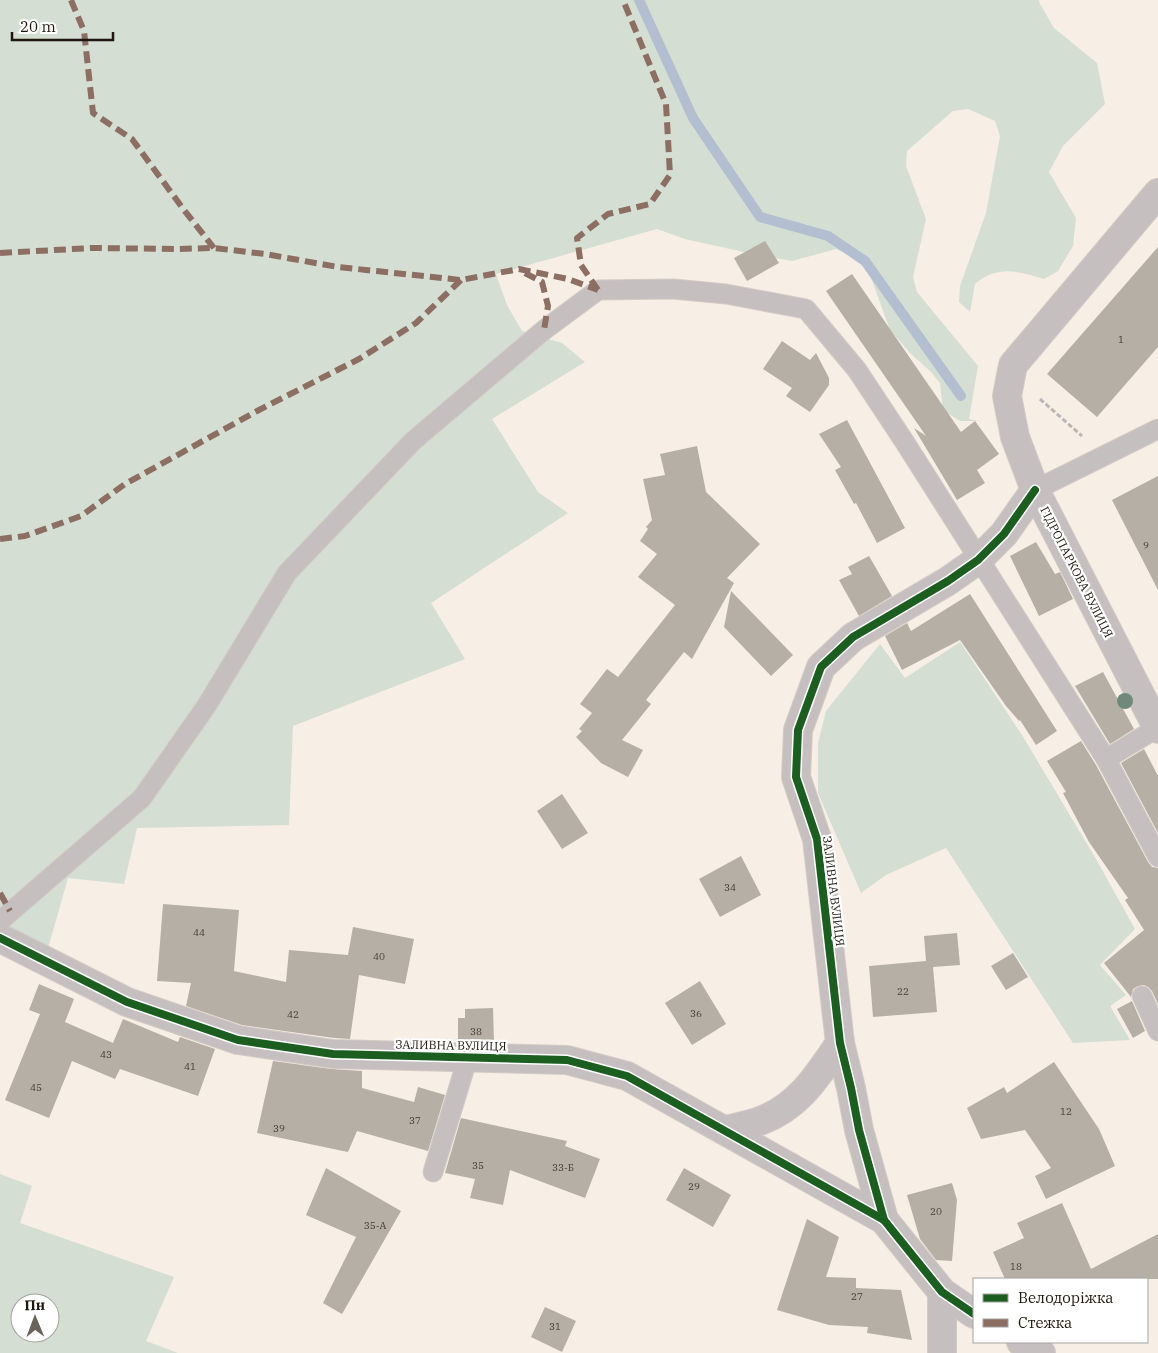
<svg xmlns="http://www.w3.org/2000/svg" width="1158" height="1353" font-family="'IBM Plex Serif',serif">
<rect width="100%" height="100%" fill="#f7efe6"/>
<g fill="#d4ded3" fill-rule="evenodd">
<path d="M0 0H1039L1040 4 1054 28 1097 63 1105 104 1063 146 1049 172 1076 218 1073 246 1058 271 1044 279C1018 271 998 265 975 284L970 312 959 302 960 286 986 213 1000 136 995 121 968 109 953 111 907 151 906 166 926 219 913 277 917 292 978 366 969 419 978 421H960L943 410 940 383 930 371 911 354 890 330 865 261 836 249 792 261 748 253 685 239 657 229 496 274 507 305 522 331 562 343 585 362 492 419 538 492 568 513 431 603 465 659 293 726 289 825 137 828 124 884 68 878 47 952 0 925Z"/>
<polygon points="960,642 1022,735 1096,859 1135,929 1100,965 1126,995 1110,1006 1130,1040 1073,1043 946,848 886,875 861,893 818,793 818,743 826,711 880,644 905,678"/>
<path d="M0 1174 32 1186 20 1223 174 1277 146 1341 178 1353H0ZM20 1303H50V1333H20Z"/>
</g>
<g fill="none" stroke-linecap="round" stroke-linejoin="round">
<polyline stroke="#b3bed0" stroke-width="10" points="639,0 693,118 760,217 828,236 865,261 961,396"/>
</g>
<g fill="#b6afa6">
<polygon points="765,241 779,263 747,281 734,258"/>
<polygon points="1158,247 1158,347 1097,417 1047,374"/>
<polygon points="852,274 961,432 975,421 999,454 977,470 985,483 957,500 914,428 926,436 826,291"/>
<polygon points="782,341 810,360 816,353 829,378 829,385 810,412 786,396 792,388 763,369"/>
<polygon points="847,420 905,528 877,543 856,503 854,504 835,470 841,467 819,434"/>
<polygon points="697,446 706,492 760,544 727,578 734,583 692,659 684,652 646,700 651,704 622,740 643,750 628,777 601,763 576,737 582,731 579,729 592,713 580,704 607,669 618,677 675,605 638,577 657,554 640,541 648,529 646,527 652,520 643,479 665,475 660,454"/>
<polygon points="1158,476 1158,590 1112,500"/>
<polygon points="1036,542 1055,574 1060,572 1073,599 1039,616 1010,556"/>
<polygon points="869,556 892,596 859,616 839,580 852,574 848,567"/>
<polygon points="731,591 793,655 771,676 724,627"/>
<polygon points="970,594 1057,731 1036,745 1020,720 1019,721 1006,706 960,640 902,670 885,636 907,623 911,631"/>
<polygon points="1103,672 1134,729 1110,744 1075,686"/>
<polygon points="1081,741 1096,765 1148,862 1152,867 1158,868 1158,1004 1152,991 1148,987 1144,985 1138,986 1133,989 1131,997 1104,963 1144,930 1125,900 1128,898 1089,842 1063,793 1066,792 1047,761"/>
<polygon points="1144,749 1158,776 1158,833 1121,763"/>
<polygon points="562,794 588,833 562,849 537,811"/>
<polygon points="741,856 761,895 720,917 699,879"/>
<polygon points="163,904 239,910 234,971 286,982 289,950 348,955 353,927 414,939 405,984 359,975 350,1039 334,1038 242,1025 186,1006 191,983 157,981"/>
<polygon points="957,933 960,965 933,967 937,1012 873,1017 869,966 926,961 924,936"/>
<polygon points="1013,953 1028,977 1006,990 991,966"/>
<polygon points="700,981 726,1024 692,1045 665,1003"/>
<polygon points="39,984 74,999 65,1022 113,1043 123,1019 178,1042 180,1037 215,1049 198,1096 120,1069 115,1079 72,1061 49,1118 5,1100 40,1014 29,1010"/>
<polygon points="1132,1001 1145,1031 1133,1038 1117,1009"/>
<polygon points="493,1008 494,1042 458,1042 458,1018 465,1018 465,1009"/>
<polygon points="273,1061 331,1069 362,1071 362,1088 414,1102 418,1087 445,1095 428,1151 357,1131 348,1152 257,1133"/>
<polygon points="1054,1062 1099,1129 1115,1166 1046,1199 1035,1176 1051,1168 1025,1130 981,1139 967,1108 1004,1087 1007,1093"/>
<polygon points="461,1118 567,1141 565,1146 600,1159 585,1198 510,1170 503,1205 470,1198 475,1179 445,1173"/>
<polygon points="326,1168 401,1211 342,1314 323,1303 356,1237 306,1215"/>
<polygon points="684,1168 731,1195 713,1227 666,1200"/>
<polygon points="952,1183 957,1200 952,1261 936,1260 920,1239 907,1195"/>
<polygon points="1062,1203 1091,1269 1158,1234 1158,1279 1005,1279 993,1252 1024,1238 1017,1223"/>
<polygon points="807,1219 839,1237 826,1277 856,1278 856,1288 901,1290 912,1340 867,1333 868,1327 829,1325 777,1310"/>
<polygon points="545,1307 576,1321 562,1352 531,1337"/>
</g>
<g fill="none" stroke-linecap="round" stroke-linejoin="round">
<g stroke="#d3ccc5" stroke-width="21">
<g id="service">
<polyline points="1035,490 1158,429"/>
<polyline points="1106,759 1157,728"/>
<polyline points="0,921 142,798 207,705 287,573 413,441 544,330 598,290 673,289 726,294 806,309 857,370 904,441 1106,759 1158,857"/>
<polyline points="1142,996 1158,1031"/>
<polyline points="433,1172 468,1057"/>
</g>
</g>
<g stroke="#d3ccc5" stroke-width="30">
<g id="minor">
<polyline points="1158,193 1013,365 1007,396 1015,437 1035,490 1158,729"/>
<polyline points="0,938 127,1002 238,1040 333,1054 567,1060 627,1076 884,1220 942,1292 974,1314"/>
<path d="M726 1130C737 1127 749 1125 760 1121 799 1107 818 1075 840 1043"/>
<polyline points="884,1220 859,1130 851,1088 840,1043 817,839 796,777 798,730 821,667 853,637 948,581 978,560 1004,534 1035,490"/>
<polyline points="1021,1342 1041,1353"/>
<polyline points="942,1353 942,1292"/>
</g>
</g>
<polyline stroke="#bcb7b6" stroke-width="3" stroke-dasharray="5 2.5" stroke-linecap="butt" points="1040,399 1082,436"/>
<use href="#service" stroke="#c5bfc0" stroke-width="19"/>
<use href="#minor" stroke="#c5bfc0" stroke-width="28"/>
<g stroke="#8d6e63" stroke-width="6" stroke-dasharray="12 6" stroke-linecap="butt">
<polyline points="71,0 84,31 93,113 132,139 184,210 214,248"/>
<polyline points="0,253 92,248 177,249 214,248 265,254 338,267 461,280 519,269 568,279 598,290"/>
<polyline points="525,273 542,282 548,306 544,330"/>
<polyline points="598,290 581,265 577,238 608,214 650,204 670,175 666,104 623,0"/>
<polyline points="0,539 25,536 81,516 125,484 259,410 359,359 416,323 461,280"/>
<polyline points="0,893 10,911"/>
</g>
<g stroke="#fff" stroke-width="11">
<g id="cycleway">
<polyline points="0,938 127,1002 238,1040 333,1054 567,1060 627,1076 884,1220 942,1292 974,1314"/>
<polyline points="884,1220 859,1130 851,1088 840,1043 817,839 796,777 798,730 821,667 853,637 948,581 978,560 1004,534 1035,490"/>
</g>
</g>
<use href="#cycleway" stroke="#1b5e20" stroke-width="8"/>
</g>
<circle fill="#71897a" cx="1125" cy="701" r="8"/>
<g text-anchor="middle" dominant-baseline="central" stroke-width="4.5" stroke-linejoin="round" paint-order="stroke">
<g font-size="10" fill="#453d33">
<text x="1121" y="339">1</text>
<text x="1146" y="545">9</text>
<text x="730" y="887">34</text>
<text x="199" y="932">44</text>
<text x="379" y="956">40</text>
<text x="903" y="991">22</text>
<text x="696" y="1013">36</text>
<text x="293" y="1014">42</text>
<text x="476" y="1031">38</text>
<text x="106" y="1054">43</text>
<text x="190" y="1066">41</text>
<text x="36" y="1087">45</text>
<text x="1066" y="1111">12</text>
<text x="415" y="1120">37</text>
<text x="279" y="1128">39</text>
<text x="478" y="1165">35</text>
<text x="563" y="1167">33-Б</text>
<text x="694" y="1186">29</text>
<text x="936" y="1211">20</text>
<text x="375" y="1225">35-А</text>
<text x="1016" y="1266">18</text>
<text x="857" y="1296">27</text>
<text x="555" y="1326">31</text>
</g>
<g font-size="12" fill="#1f170d" stroke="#fff">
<text transform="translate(1077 572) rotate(63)">ГІДРОПАРКОВА ВУЛИЦЯ</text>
<text transform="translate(834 891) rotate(83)">ЗАЛИВНА ВУЛИЦЯ</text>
<text transform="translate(451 1045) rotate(1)">ЗАЛИВНА ВУЛИЦЯ</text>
</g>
</g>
<rect x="973" y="1278" width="175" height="65" fill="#ffffff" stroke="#a5a29e"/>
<rect x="983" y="1294" width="25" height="8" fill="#1b5e20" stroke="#a5a29e"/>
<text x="1018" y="1303" font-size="15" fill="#1f170d">Велодоріжка</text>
<rect x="983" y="1319" width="25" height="8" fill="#8d6e63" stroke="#a5a29e"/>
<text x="1018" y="1328" font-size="15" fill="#1f170d">Стежка</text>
<g transform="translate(35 1318) rotate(359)"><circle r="24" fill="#ffffff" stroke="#a5a29e"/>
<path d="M0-4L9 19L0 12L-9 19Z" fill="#6b6359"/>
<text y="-8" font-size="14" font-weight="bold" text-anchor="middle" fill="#1f170d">Пн</text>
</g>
<path d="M12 32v8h101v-8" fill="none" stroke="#1f170d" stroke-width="2.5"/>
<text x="20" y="32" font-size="15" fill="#1f170d" stroke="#ffffff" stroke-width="4" paint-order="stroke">20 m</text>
</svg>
